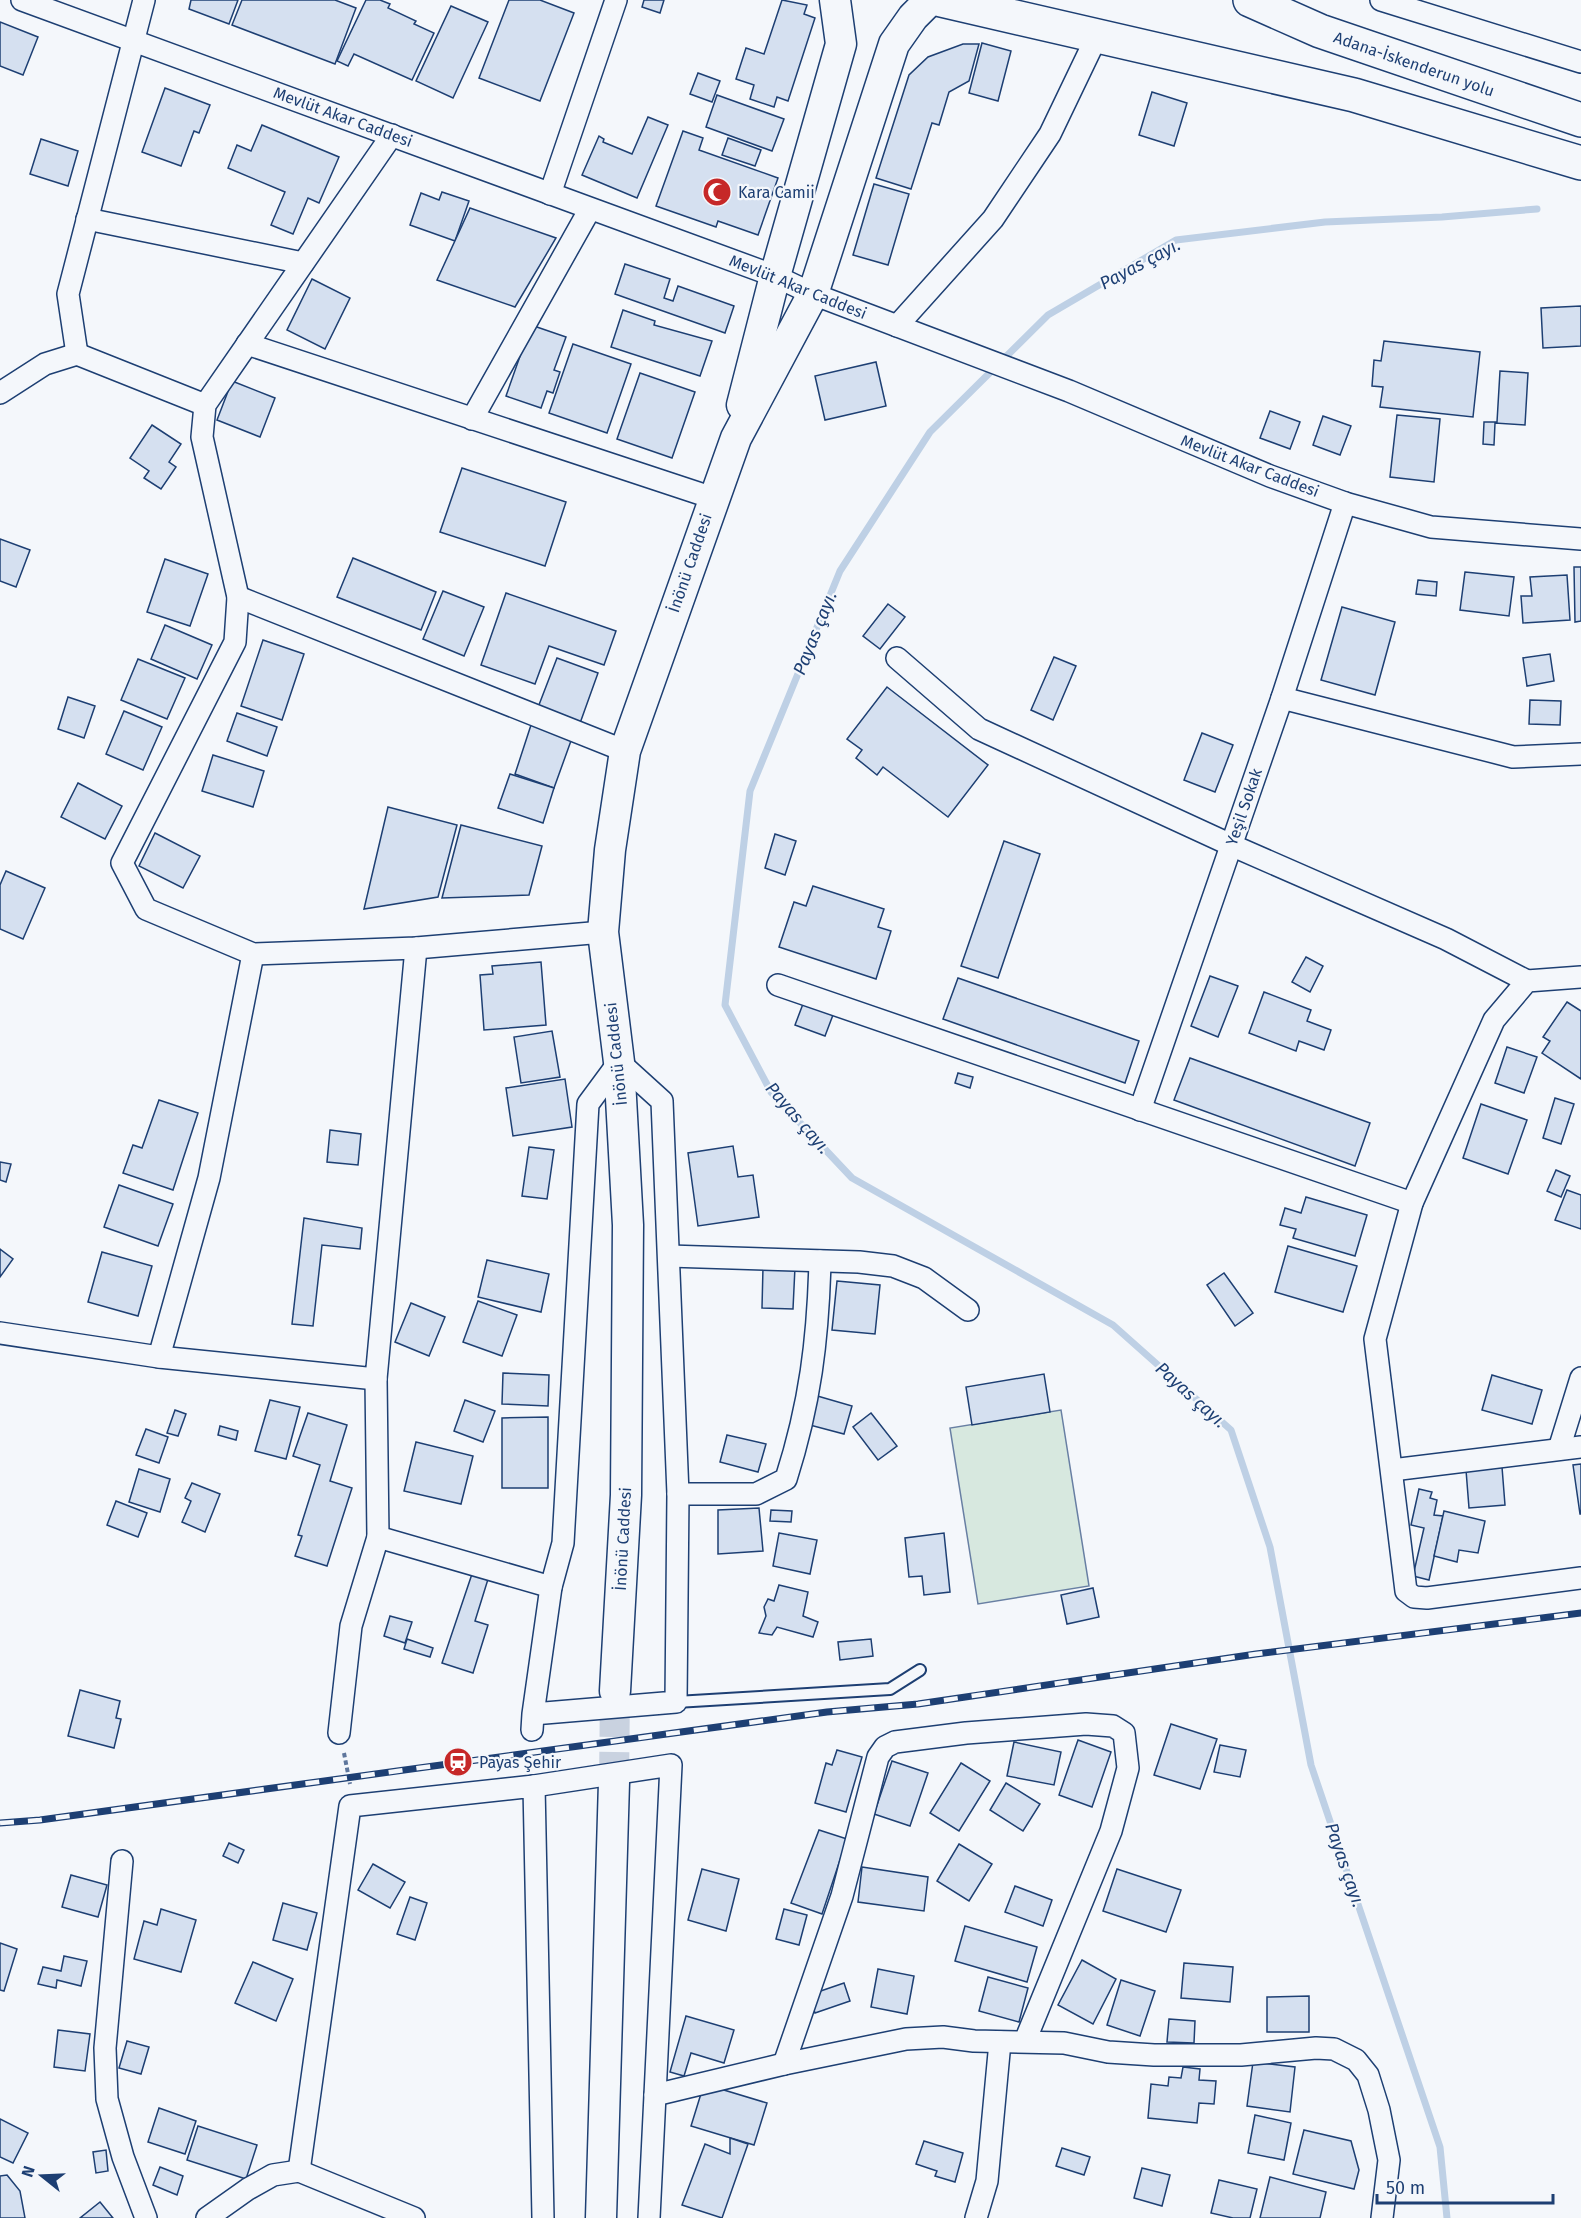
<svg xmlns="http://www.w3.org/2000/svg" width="1581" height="2218" font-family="'Fira Sans',sans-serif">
<rect width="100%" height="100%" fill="#f4f7fb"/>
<polygon fill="#d7e8df" stroke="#687fa3" stroke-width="1.5" points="1061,1410 1089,1586 978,1604 950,1428"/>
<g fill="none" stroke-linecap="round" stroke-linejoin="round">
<polyline stroke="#bed0e5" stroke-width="7" points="1447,2218 1440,2147 1311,1765 1270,1547 1231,1430 1113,1325 852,1178 771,1092 725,1005 750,791 840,571 930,432 1048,315 1176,240 1325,222 1442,217 1537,209"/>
</g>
<g fill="#d5e0f0" stroke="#1d3f73" stroke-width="1.5">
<polygon points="191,0 238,0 229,24 189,9"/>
<polygon points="242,0 335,0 356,8 335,64 232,25"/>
<polygon points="366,0 380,0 390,4 388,8 416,21 414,24 434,33 412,80 354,54 348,66 337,61"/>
<polygon points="509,0 540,0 574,13 540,101 479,78"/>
<polygon points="644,0 664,0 660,13 642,7"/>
<polygon points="782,0 807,5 804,14 815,18 788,101 777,97 774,107 750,99 754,85 736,79 746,48 764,54"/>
<polygon points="451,6 488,22 453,98 416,81"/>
<polygon points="0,22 38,37 23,75 0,66"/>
<polygon points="982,43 1011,51 998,101 969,93"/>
<polygon points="963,44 979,44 969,81 949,92 939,125 932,123 911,189 876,178 909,75 928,57"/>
<polygon points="698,73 720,81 712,102 690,94"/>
<polygon points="165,88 210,105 199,133 194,131 181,166 142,152"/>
<polygon points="1152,92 1187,103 1174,146 1139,135"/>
<polygon points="717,95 784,119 772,151 706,127"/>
<polygon points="648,117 668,125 637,198 582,175 599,136 604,139 603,142 632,154"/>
<polygon points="262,125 339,157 319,203 308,198 293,234 271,225 285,192 228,168 237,145 251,151"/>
<polygon points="683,131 703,138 699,150 778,178 758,235 718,221 716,227 656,206"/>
<polygon points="728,138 761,150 755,166 722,155"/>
<polygon points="41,139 78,151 68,186 30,174"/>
<polygon points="874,184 909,194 888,265 853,255"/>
<polygon points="442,192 469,201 455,241 410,225 421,193 439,200"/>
<polygon points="470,208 556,238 515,307 437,280"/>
<polygon points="625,264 670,279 664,298 673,301 678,286 734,306 725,333 615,294"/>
<polygon points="312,279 350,298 325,349 287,330"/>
<polygon points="1581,306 1581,346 1543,348 1541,308"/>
<polygon points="623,310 655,321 654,325 712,341 700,376 611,347"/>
<polygon points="531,325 566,337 554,370 560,372 553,393 547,391 541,408 506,396"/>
<polygon points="1384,341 1480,352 1473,417 1380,407 1383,387 1372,386 1374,360 1381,361"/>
<polygon points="573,344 631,364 607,433 549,413"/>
<polygon points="876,362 886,406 825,420 815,376"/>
<polygon points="1500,371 1528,373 1525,425 1495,423 1494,445 1483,444 1484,422 1497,422"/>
<polygon points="640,373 695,392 672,458 617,439"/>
<polygon points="232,381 275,398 260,437 217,420"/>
<polygon points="1270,411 1300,422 1290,449 1260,438"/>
<polygon points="1397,415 1440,419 1434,482 1390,477"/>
<polygon points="1323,416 1351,426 1340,455 1313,445"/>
<polygon points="152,425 181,444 169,462 176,467 161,489 144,478 149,471 130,458"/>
<polygon points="462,468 566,502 545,566 440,532"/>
<polygon points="0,539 30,550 16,587 0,581"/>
<polygon points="353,558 436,592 421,630 337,597"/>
<polygon points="165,559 208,574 190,626 147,612"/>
<polygon points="1574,567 1581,567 1581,621 1575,622"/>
<polygon points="1465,572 1514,577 1509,616 1460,610"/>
<polygon points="1567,575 1570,620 1523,623 1521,596 1532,596 1530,577"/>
<polygon points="1418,580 1437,582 1436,596 1416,594"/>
<polygon points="443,591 484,607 464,656 423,639"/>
<polygon points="506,593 616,631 604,665 549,646 535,684 481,665"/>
<polygon points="888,604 905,617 880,649 863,636"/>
<polygon points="1342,607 1395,622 1375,695 1321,680"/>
<polygon points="165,625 212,645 197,679 151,659"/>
<polygon points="263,640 304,654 282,720 241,706"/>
<polygon points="1550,654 1554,681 1527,686 1523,658"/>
<polygon points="1054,657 1076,666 1053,720 1031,710"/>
<polygon points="557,658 598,673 579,726 537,710"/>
<polygon points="138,659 185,678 167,719 121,700"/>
<polygon points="887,687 988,765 948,817 883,767 877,775 856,758 862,750 847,739"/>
<polygon points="68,697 95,706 84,738 58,729"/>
<polygon points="1530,700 1561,701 1560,725 1529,724"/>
<polygon points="124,711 162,727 143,770 106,754"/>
<polygon points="237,713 277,727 267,756 227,741"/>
<polygon points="531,725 572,738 554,788 515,774"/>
<polygon points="1202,733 1233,745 1215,792 1184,780"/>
<polygon points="213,755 264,771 253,807 202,791"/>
<polygon points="510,774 554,788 543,823 498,808"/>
<polygon points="78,783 122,806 105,839 61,817"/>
<polygon points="388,807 457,825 438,897 364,909"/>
<polygon points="461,825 542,846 529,895 442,898"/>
<polygon points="155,833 200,856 183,888 139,866"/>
<polygon points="775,834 796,841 785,875 765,868"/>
<polygon points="1004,841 1040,854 998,978 961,966"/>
<polygon points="6,871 45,888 23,939 0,929 0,885"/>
<polygon points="813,886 884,909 878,927 891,931 876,979 779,947 794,902 806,906"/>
<polygon points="1306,957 1323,966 1310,992 1292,982"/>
<polygon points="541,962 546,1025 484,1030 480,975 493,974 492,966"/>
<polygon points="1210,976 1238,986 1218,1037 1191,1026"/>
<polygon points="958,978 1139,1041 1125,1083 943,1019"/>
<polygon points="1264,992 1311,1010 1307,1021 1331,1030 1324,1050 1299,1041 1296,1051 1249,1033"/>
<polygon points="806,996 836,1007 825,1036 795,1025"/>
<polygon points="1567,1002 1581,1011 1581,1079 1542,1053 1550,1041 1543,1037"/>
<polygon points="552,1031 560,1077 521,1083 514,1037"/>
<polygon points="1507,1047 1537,1057 1524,1093 1495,1083"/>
<polygon points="1190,1058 1370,1123 1355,1166 1174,1100"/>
<polygon points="958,1073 973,1077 970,1088 955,1083"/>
<polygon points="565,1079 572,1127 513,1136 506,1088"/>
<polygon points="1555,1098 1574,1104 1561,1144 1543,1138"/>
<polygon points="159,1100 198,1113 173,1190 123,1173 133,1145 142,1148"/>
<polygon points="1481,1104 1527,1120 1508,1174 1463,1158"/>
<polygon points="330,1130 361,1134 358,1165 327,1162"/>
<polygon points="733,1146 738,1177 753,1175 759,1217 698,1226 688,1153"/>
<polygon points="529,1147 554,1150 547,1199 522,1196"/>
<polygon points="0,1162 11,1164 6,1182 0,1180"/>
<polygon points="1556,1170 1570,1176 1561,1197 1547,1191"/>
<polygon points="119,1185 173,1204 158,1246 104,1227"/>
<polygon points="1567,1190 1581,1195 1581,1229 1555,1220"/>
<polygon points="1306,1197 1367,1215 1355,1256 1293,1238 1296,1229 1280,1225 1285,1208 1301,1213"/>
<polygon points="304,1218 362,1228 360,1249 322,1245 313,1326 292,1324"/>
<polygon points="1288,1246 1357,1266 1343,1312 1275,1292"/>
<polygon points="0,1249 13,1259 0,1277"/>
<polygon points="102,1252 152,1266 138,1316 88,1302"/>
<polygon points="487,1260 549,1274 541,1312 478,1297"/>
<polygon points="763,1267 795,1267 793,1309 762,1308"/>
<polygon points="1224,1273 1253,1313 1235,1326 1207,1285"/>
<polygon points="837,1281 880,1285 875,1334 832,1330"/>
<polygon points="478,1301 517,1315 502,1356 463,1342"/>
<polygon points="411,1303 445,1317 429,1356 395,1342"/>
<polygon points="503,1373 549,1375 548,1406 502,1404"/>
<polygon points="1044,1374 1050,1412 972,1425 966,1387"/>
<polygon points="1492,1375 1542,1390 1532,1424 1482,1410"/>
<polygon points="814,1395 852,1406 844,1434 806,1424"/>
<polygon points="270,1400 300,1407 286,1459 255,1451"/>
<polygon points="465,1400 495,1411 483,1442 454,1431"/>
<polygon points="175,1410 186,1414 178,1436 167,1433"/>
<polygon points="308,1413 347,1425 330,1481 352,1488 327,1566 295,1556 302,1536 298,1535 320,1465 293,1456"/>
<polygon points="871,1413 897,1446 878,1460 853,1427"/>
<polygon points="548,1417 548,1488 502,1488 502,1418"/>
<polygon points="220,1426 238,1431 236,1440 218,1435"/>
<polygon points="146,1429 168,1437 159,1463 136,1455"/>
<polygon points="727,1435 766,1444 758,1472 720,1462"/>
<polygon points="416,1442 473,1456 461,1504 404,1491"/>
<polygon points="1581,1464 1581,1514 1580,1514 1573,1465"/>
<polygon points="1502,1467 1505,1505 1469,1508 1466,1470"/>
<polygon points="139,1469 170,1479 160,1512 129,1502"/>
<polygon points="192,1483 220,1494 205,1532 182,1522 191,1501 185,1498"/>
<polygon points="1419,1489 1432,1492 1430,1498 1437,1500 1434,1515 1443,1516 1429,1580 1413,1576 1424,1528 1411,1525"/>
<polygon points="116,1501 147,1513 138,1537 107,1525"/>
<polygon points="759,1508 763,1551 718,1554 718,1510"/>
<polygon points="771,1510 792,1511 791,1522 770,1521"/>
<polygon points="1444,1511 1485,1521 1478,1553 1459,1550 1457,1562 1434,1556"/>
<polygon points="779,1533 817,1540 810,1574 773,1566"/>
<polygon points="944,1533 950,1592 924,1595 922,1576 909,1577 905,1538"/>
<polygon points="473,1571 489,1576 475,1621 488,1625 473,1673 442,1663"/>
<polygon points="779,1585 808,1592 803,1616 818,1622 813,1637 777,1627 772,1635 759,1633 766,1616 764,1607 768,1599 774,1601"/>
<polygon points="1093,1588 1099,1617 1067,1624 1061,1595"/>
<polygon points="390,1616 412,1622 405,1643 384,1636"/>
<polygon points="407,1639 433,1648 430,1657 404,1649"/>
<polygon points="871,1639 873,1656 840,1660 838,1642"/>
<polygon points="80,1690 120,1701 116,1718 121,1719 114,1748 68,1736"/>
<polygon points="1171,1724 1217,1739 1200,1789 1154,1775"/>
<polygon points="1078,1740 1111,1752 1092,1807 1059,1795"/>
<polygon points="1014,1742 1061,1752 1054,1785 1007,1776"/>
<polygon points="1220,1745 1246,1750 1240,1777 1214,1772"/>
<polygon points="837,1750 862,1757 846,1812 815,1803 826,1763 832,1765"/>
<polygon points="892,1761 928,1773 910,1826 874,1814"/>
<polygon points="961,1763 990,1781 959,1831 930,1813"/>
<polygon points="1006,1783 1040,1804 1023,1831 990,1810"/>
<polygon points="819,1830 847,1839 822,1914 791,1903"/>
<polygon points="229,1843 244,1850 238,1863 223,1856"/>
<polygon points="959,1844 992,1864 969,1901 937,1881"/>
<polygon points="373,1864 405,1882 390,1908 358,1890"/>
<polygon points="862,1867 928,1877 924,1911 858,1902"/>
<polygon points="702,1869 739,1879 726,1931 688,1920"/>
<polygon points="1117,1869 1181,1890 1166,1932 1103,1911"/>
<polygon points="71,1875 107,1885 98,1917 62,1907"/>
<polygon points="1015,1886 1052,1900 1043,1926 1005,1912"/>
<polygon points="410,1897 427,1903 415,1940 397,1934"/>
<polygon points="283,1903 317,1913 307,1950 273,1940"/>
<polygon points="161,1909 196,1920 181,1972 134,1959 144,1921 157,1925"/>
<polygon points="784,1909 807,1915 799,1945 776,1939"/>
<polygon points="965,1926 1037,1947 1027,1982 955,1961"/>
<polygon points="0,1943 17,1949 4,1991 0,1990"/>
<polygon points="64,1956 87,1961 81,1986 57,1980 56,1988 38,1984 43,1967 61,1971"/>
<polygon points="1082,1960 1116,1979 1093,2024 1058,2005"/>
<polygon points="253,1962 293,1979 276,2021 235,2003"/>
<polygon points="1184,1963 1233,1967 1230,2002 1181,1998"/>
<polygon points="878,1969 914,1976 907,2014 871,2007"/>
<polygon points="988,1977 1028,1988 1019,2022 979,2011"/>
<polygon points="1121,1980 1155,1991 1140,2036 1107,2025"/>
<polygon points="844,1983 850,2001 815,2013 809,1995"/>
<polygon points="1309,1996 1309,2032 1267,2032 1267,1997"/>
<polygon points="686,2016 734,2030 724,2063 691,2053 684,2076 670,2072"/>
<polygon points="1169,2019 1195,2021 1194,2043 1167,2042"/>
<polygon points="58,2030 90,2034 85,2071 54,2067"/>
<polygon points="127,2041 149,2047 141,2074 119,2068"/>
<polygon points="1253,2062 1295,2067 1290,2112 1247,2106"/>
<polygon points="1183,2067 1200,2069 1199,2080 1216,2081 1214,2104 1199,2103 1197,2123 1148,2118 1151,2084 1168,2086 1169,2077 1181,2078"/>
<polygon points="704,2084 767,2103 754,2145 691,2126"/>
<polygon points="159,2108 196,2121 185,2154 148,2142"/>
<polygon points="1255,2115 1291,2123 1284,2160 1248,2153"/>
<polygon points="0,2119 28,2133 13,2163 0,2157"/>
<polygon points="198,2126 257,2145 246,2179 187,2160"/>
<polygon points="1304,2130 1351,2141 1359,2170 1354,2189 1293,2174"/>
<polygon points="730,2138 748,2144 722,2218 682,2205 705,2144 730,2154"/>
<polygon points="924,2141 963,2153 955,2182 935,2176 937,2171 916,2164"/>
<polygon points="1062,2148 1090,2157 1084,2175 1056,2166"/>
<polygon points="106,2150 108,2171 96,2173 93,2152"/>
<polygon points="160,2167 183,2176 177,2195 153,2185"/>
<polygon points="1142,2168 1170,2175 1162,2206 1134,2198"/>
<polygon points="7,2175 20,2191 25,2218 0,2218 0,2176"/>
<polygon points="1270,2177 1326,2192 1320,2218 1260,2218"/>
<polygon points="1219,2180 1257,2189 1250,2218 1233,2218 1211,2213"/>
<polygon points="100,2202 113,2218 80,2218"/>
</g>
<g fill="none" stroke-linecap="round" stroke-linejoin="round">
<polyline stroke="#c9d2e0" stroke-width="30" stroke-dasharray="30 15" stroke-linecap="butt" points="614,1782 615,1691"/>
<g stroke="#1d3f73" stroke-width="14">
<polyline id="lane" points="676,1702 890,1689 920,1670"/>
</g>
<g stroke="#1d3f73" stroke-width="24">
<g id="street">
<polyline points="22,0 775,276 813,294 1069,391 1270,476 1345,503 1431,527 1581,539"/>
<polyline points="1381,0 1581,62"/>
<polyline points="392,135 205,405 202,437 238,597 235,642 122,863 146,909 253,954 416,948 603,932"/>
<polyline points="550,194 616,0"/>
<polyline points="87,219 303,263"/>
<polyline points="897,326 993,219 1050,134 1097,36"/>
<polyline points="247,344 713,498"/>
<polyline points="77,354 68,294 144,0"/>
<polyline points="0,393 45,364 77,354 205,405"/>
<polyline points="472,419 590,209"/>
<polyline points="238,597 625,751"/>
<polyline points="897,658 979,729 1231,845 1446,939 1527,981"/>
<polyline points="1282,698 1513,757 1581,754"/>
<polyline points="1581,977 1527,981 1494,1020 1412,1203 1375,1339 1406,1591 1414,1597 1427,1598 1581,1578"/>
<polyline points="778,985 1412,1203"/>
<polyline points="1140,1110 1282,698 1345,503"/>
<polyline points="669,1256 859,1262 893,1266 924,1278 968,1310"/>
<polyline points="0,1333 159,1357 376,1379 416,948"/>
<polyline points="159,1357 209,1178 253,954"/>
<polyline points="376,1379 378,1537 551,1587"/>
<polyline points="1559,1449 1581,1378"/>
<polyline points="1392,1470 1581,1447"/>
<path d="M678 1494H756L786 1479C810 1404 818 1340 820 1261"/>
<polyline points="532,1730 533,1714 551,1587 563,1543 588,1104 619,1062 662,1101 678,1494 676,1702 533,1714"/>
<polyline points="339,1733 351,1626 378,1537"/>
<polyline points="534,1786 671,1765 655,2095"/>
<polyline points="122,1861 105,2048 107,2099 123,2157 146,2218"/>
<polyline points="784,2064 842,1896 878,1757 885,1747 895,1742 966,1733 1086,1724 1113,1726 1124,1733 1128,1768 1111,1831 1025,2041"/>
<polyline points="299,2171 350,1806 534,1786 543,2218"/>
<polyline points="207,2218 248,2189 273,2175 299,2171 414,2218"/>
<polyline points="649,2218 655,2095 784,2064 906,2039 943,2037 974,2041 1064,2043 1108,2052 1154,2055 1241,2055 1316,2048 1334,2049 1356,2060 1368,2075 1379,2110 1389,2160 1382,2218"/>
<polyline points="976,2218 987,2181 1000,2042"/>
</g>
</g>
<g stroke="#1d3f73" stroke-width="33">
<g id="secondary">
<polyline points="742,405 775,276 841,44 835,0"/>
<polyline points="615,1691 626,1495 628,1225 619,1062 603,932 610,850 625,751 736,438 813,294 894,44 913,17 930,0"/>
<polyline points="601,2218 614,1782"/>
</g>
</g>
<g stroke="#1d3f73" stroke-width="36">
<g id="highway">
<polyline points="941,0 1354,95 1581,163"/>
<polyline points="1250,0 1320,31 1581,120"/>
</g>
</g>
<polyline stroke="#5e769c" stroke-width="4" stroke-dasharray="4.5 3" stroke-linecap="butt" points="344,1753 350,1784"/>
<use href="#lane" stroke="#f4f7fb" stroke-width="10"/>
<use href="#street" stroke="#f4f7fb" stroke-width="21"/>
<use href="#secondary" stroke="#f4f7fb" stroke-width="30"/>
<use href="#highway" stroke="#f4f7fb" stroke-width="33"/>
<g stroke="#1d3f73" stroke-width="7">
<polyline id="rail" points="0,1823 40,1820 827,1712 918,1704 1256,1654 1581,1613"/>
</g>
<use href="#rail" stroke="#f4f7fb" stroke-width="4.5" stroke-dasharray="14" stroke-linecap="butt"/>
</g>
<defs>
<g id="mosque-disc" transform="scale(1.5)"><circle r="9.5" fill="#c62828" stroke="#f4f7fb"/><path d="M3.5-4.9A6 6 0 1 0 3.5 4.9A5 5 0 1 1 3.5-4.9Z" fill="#fff"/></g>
<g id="station-disc" transform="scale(1.5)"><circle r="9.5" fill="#c62828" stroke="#f4f7fb"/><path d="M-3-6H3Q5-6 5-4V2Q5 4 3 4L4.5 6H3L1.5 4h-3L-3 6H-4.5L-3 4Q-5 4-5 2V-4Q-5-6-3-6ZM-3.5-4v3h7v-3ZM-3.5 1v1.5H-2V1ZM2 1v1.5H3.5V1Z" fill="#fff"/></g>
</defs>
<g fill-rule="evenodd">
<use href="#mosque-disc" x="717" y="192"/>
<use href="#station-disc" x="458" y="1762"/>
</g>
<g text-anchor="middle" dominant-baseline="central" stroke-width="4.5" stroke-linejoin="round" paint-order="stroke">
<g font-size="16" fill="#1d3f73" stroke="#f4f7fb">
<text transform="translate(1414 64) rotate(19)">Adana-İskenderun yolu</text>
<text transform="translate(343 117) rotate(20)">Mevlüt Akar Caddesi</text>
<text transform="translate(798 287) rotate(22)">Mevlüt Akar Caddesi</text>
<text transform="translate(1250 466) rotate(21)">Mevlüt Akar Caddesi</text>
<text transform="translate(690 563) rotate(-71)">İnönü Caddesi</text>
<text transform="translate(1244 807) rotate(-71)">Yeşil Sokak</text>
<text transform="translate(616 1054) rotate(-96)">İnönü Caddesi</text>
<text transform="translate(623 1539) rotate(-87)">İnönü Caddesi</text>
</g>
<g font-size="16" fill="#1d3f73" stroke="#f4f7fb" text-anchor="start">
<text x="738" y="192">Kara Camii</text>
<text x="479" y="1762">Payas Şehi̇r</text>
</g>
<g font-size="18" font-style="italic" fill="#1d3f73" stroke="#f4f7fb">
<text transform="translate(1140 264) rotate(-28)">Payas çayı.</text>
<text transform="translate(815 633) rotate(-68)">Payas çayı.</text>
<text transform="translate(798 1118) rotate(49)">Payas çayı.</text>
<text transform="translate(1191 1395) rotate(42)">Payas çayı.</text>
<text transform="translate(1345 1865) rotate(71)">Payas çayı.</text>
</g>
</g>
<g transform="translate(42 2176) rotate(288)" stroke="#f4f7fb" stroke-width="4.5" paint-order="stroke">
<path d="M0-4.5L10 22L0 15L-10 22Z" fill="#1d3f73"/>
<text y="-9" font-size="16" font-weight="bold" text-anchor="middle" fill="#1d3f73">N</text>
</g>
<path d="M1377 2194v9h176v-9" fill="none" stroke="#1d3f73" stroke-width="3"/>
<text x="1386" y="2194" font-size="18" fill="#1d3f73" stroke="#f4f7fb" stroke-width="4.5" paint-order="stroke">50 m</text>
</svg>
